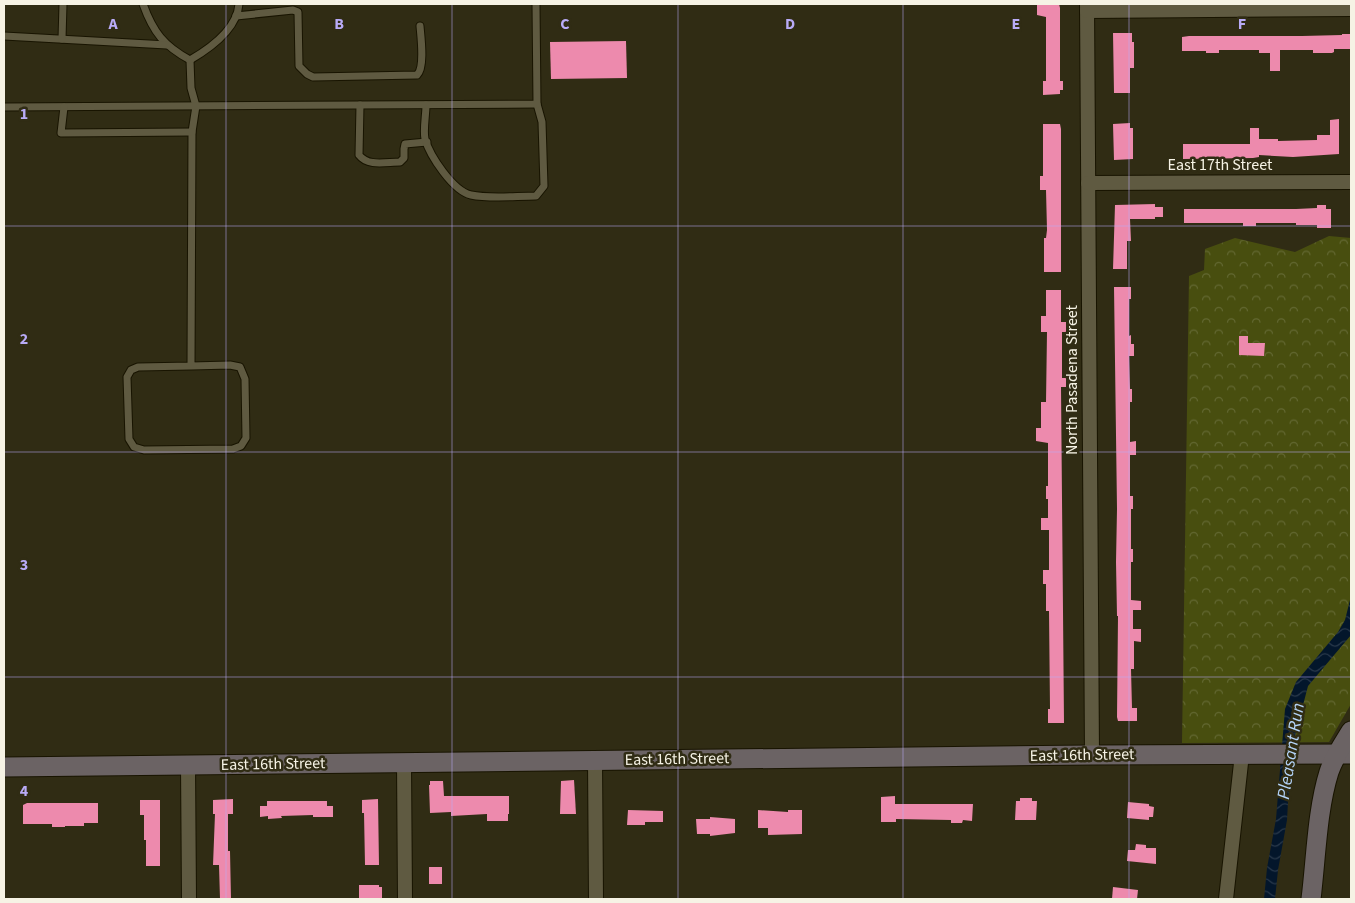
<svg xmlns="http://www.w3.org/2000/svg" width="1355" height="903" font-family="'Source Sans 3',sans-serif">
<defs>
<pattern id="forest-crowns" width="20" height="18" patternUnits="userSpaceOnUse" patternTransform="scale(1.25)"><rect width="20" height="18" fill="#484e0f"/><path d="M2 6a3 3 0 1 1 6 0M12 15a3 3 0 1 1 6 0" fill="none" stroke="#636832"/></pattern>
<pattern id="water-waves" width="16" height="10" patternUnits="userSpaceOnUse" patternTransform="scale(1.25)"><rect width="16" height="10" fill="#03162b"/><path d="M0 5q4-4 8 0t8 0" fill="none" stroke="#28384a"/></pattern>
</defs>
<rect width="100%" height="100%" fill="#302c14"/>
<polygon fill="url(#forest-crowns)" points="1329,236 1351,238 1351,704 1329,742 1182,743 1189,276 1204,270 1205,249 1235,238 1295,252"/>
<polygon fill="url(#water-waves)" points="1351,596 1351,635 1308,686 1295,736 1290,767 1287,820 1278,870 1275,899 1264,899 1267,868 1276,819 1285,709 1296,682 1338,632 1345,620"/>
<g fill="#ed8aad">
<polygon points="1042,4 1059,4 1060,8 1060,81 1063,81 1063,90 1060,90 1060,94 1043,95 1043,81 1046,81 1046,17 1037,15 1037,5"/>
<polygon points="1113,33 1132,33 1132,42 1134,42 1134,68 1130,68 1130,93 1114,93"/>
<polygon points="1342,34 1351,34 1351,49 1334,49 1334,52 1332,53 1313,53 1313,50 1280,50 1280,71 1270,71 1270,53 1259,53 1259,50 1219,50 1219,53 1206,53 1206,51 1182,51 1182,37 1189,36 1302,36 1342,35"/>
<polygon points="626,41 627,78 551,79 550,42"/>
<polygon points="1339,119 1339,154 1293,157 1259,155 1259,157 1253,158 1183,159 1183,144 1250,144 1250,128 1259,128 1259,139 1278,139 1278,141 1317,140 1317,135 1330,135 1330,120"/>
<polygon points="1130,123 1130,128 1133,128 1133,159 1114,160 1113,124"/>
<polygon points="1043,124 1060,124 1061,129 1061,272 1044,272 1044,238 1046,238 1047,230 1046,190 1040,190 1040,176 1043,176"/>
<polygon points="1155,204 1155,207 1163,207 1163,217 1155,217 1155,219 1130,219 1131,241 1127,241 1127,269 1113,269 1115,205"/>
<polygon points="1317,205 1326,205 1326,209 1331,209 1331,228 1317,228 1317,225 1296,225 1296,223 1256,223 1256,226 1243,226 1243,223 1184,223 1184,209 1296,209 1317,208"/>
<polygon points="1114,287 1131,287 1131,299 1129,299 1129,336 1131,335 1131,344 1134,344 1134,356 1129,356 1130,389 1132,389 1132,402 1130,402 1130,442 1136,441 1136,455 1130,455 1130,496 1133,496 1133,509 1131,509 1131,549 1133,549 1133,562 1131,562 1131,600 1141,601 1141,610 1133,610 1133,629 1141,629 1141,642 1134,641 1134,669 1131,669 1132,708 1137,708 1137,721 1118,721 1117,717 1118,616 1117,616 1116,562 1117,509"/>
<polygon points="1046,290 1061,290 1061,322 1066,322 1066,332 1062,332 1062,378 1066,378 1066,387 1061,387 1064,723 1048,723 1048,709 1050,709 1049,611 1046,611 1046,584 1043,584 1043,570 1049,570 1049,530 1041,530 1041,518 1048,518 1048,499 1046,499 1046,486 1048,486 1048,443 1036,441 1036,428 1041,428 1041,402 1046,402 1047,332 1041,332 1041,316 1046,316"/>
<polygon points="1239,336 1248,336 1248,343 1265,343 1264,356 1239,355"/>
<polygon points="574,780 576,814 560,814 561,781"/>
<polygon points="430,781 443,781 444,796 509,796 509,814 508,814 508,821 487,821 487,814 451,816 451,812 430,813 429,785 430,785"/>
<polygon points="895,796 895,804 973,804 972,821 963,820 962,823 951,823 951,820 896,819 896,822 881,822 881,797"/>
<polygon points="1020,798 1032,798 1032,801 1037,801 1036,820 1015,820 1016,801 1020,801"/>
<polygon points="233,799 233,814 228,814 228,851 230,851 231,899 220,899 219,865 213,865 215,814 213,814 213,800"/>
<polygon points="378,799 379,865 365,865 364,813 362,813 362,800"/>
<polygon points="140,800 160,800 160,866 146,866 146,840 144,840 144,815 140,815"/>
<polygon points="267,801 327,801 327,806 333,806 333,817 313,817 313,815 281,816 282,818 268,819 268,816 260,817 260,806 267,806"/>
<polygon points="1128,802 1149,804 1149,806 1154,807 1153,817 1149,817 1149,820 1127,818"/>
<polygon points="27,803 98,803 98,823 84,823 84,826 65,826 65,827 52,827 52,824 23,824 23,805"/>
<polygon points="628,810 663,811 663,822 645,822 645,825 627,825"/>
<polygon points="758,810 788,812 788,810 802,810 802,834 768,835 768,828 758,828"/>
<polygon points="710,817 735,819 735,833 710,836 710,834 697,834 696,819 710,819"/>
<polygon points="1136,844 1146,845 1146,848 1156,848 1156,864 1127,861 1128,850 1135,850"/>
<rect x="429" y="867" width="13" height="17"/>
<polygon points="359,885 379,885 379,887 382,887 382,899 359,899"/>
<polygon points="1113,887 1138,890 1137,899 1112,899"/>
</g>
<g fill="none" stroke-linecap="round" stroke-linejoin="round">
<g stroke="#181400" stroke-width="9">
<g id="lane">
<path d="M143 4C153 32 164 46 190 60"/>
<path d="M236 16 293 10 298 12 299 66 307 74 313 77 417 75C425 68 421 38 420 26"/>
<polyline points="4,36 167,45"/>
<polyline points="62,39 63,4"/>
<polyline points="190,60 191,88 196,106 192,132 191,366 230,365 240,367 245,379 246,438 241,446 233,449 144,450 134,447 129,439 127,377 131,370 138,367 191,366"/>
<path d="M190 60C209 49 237 29 239 4"/>
<path d="M360 105 359 155C368 167 386 162 400 162L404 158V149L405 144 427 142"/>
<path d="M426 105C426 115 423 130 425 139 430 156 453 191 471 195 490 199 516 196 536 196L544 186 542 122 537 104"/>
<polyline points="4,107 537,104 536,4"/>
<polyline points="64,107 61,133 192,132"/>
</g>
</g>
<g stroke="#181400" stroke-width="16">
<g id="street">
<polyline points="1087,4 1092,755"/>
<polyline points="1087,11 1351,9"/>
<polyline points="1088,183 1351,182"/>
<polyline points="595,760 596,899"/>
<polyline points="404,763 405,899"/>
<polyline points="188,765 189,899"/>
<polyline points="1226,899 1242,754"/>
</g>
</g>
<g stroke="#181400" stroke-width="21">
<g id="secondary">
<polyline points="4,767 1092,755 1351,754"/>
<path d="M1311 899C1316 859 1317 810 1329 772 1334 757 1343 744 1351 731"/>
</g>
</g>
<use href="#lane" stroke="#5f5a41" stroke-width="7"/>
<use href="#street" stroke="#5f5a41" stroke-width="14"/>
<use href="#secondary" stroke="#6b6364" stroke-width="19"/>
</g>
<path fill="none" stroke="#b9abf7" stroke-width="1" stroke-opacity="0.55" d="M226 4V899M452 4V899M678 4V899M903 4V899M1129 4V899M4 226H1351M4 452H1351M4 677H1351"/>
<g text-anchor="middle" dominant-baseline="central" stroke-width="5" stroke-linejoin="round" paint-order="stroke">
<g font-size="16" fill="#f6f3e5" stroke="#302c14">
<text x="1220" y="165">East 17th Street</text>
<text transform="translate(1072 380) rotate(-90)">North Pasadena Street</text>
<text transform="translate(1082 755) rotate(-1)">East 16th Street</text>
<text transform="translate(677 759) rotate(-1)">East 16th Street</text>
<text transform="translate(273 764) rotate(-1)">East 16th Street</text>
</g>
<g font-size="18" font-style="italic" fill="#b4d4f9" stroke="#302c14">
<text transform="translate(1291 751) rotate(-81)">Pleasant Run</text>
</g>
</g>
<g font-size="16" text-anchor="middle" font-weight="bold" fill="#b9abf7" stroke="#302c14" stroke-width="5" stroke-linejoin="round" paint-order="stroke">
<text x="113" y="29">A</text>
<text x="339" y="29">B</text>
<text x="565" y="29">C</text>
<text x="790" y="29">D</text>
<text x="1016" y="29">E</text>
<text x="1242" y="29">F</text>
<text x="24" y="119">1</text>
<text x="24" y="344">2</text>
<text x="24" y="570">3</text>
<text x="24" y="796">4</text>
</g>
<rect width="1355" height="903" fill="none" stroke="#f6f3e5" stroke-width="10"/>
</svg>
